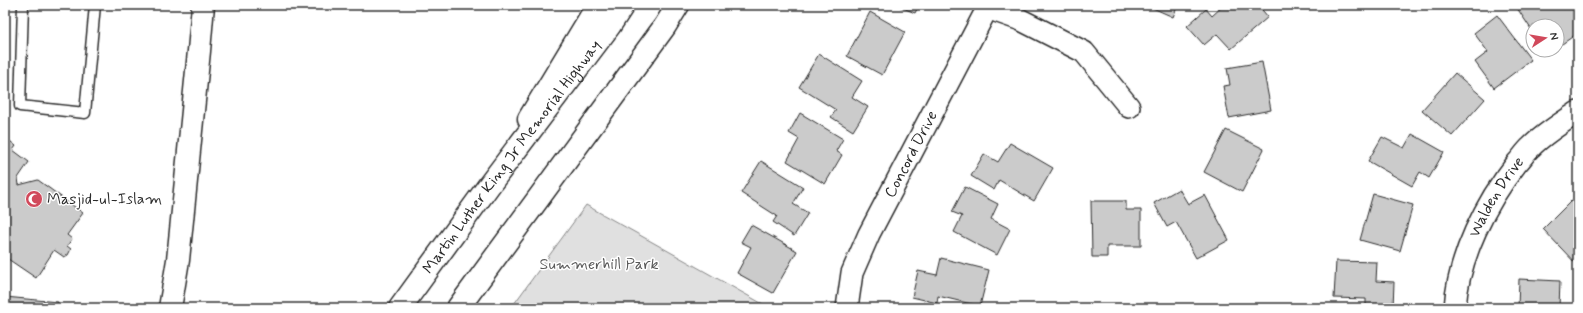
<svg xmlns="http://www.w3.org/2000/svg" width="1583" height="313" font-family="Mynerve,sans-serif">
<rect width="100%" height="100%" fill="#fff"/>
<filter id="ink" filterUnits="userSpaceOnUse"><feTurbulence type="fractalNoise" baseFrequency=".025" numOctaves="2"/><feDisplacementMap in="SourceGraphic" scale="8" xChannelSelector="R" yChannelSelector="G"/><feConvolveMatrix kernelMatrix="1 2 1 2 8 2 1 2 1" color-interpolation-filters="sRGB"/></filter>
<g filter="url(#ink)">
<polygon fill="#e0e0e0" stroke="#868686" points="586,205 770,308 511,308"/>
<g fill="#cbcbcb" stroke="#2b2b2b">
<polygon points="896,5 919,5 915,13"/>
<polygon points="1146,5 1178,5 1173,17"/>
<polygon points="1224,5 1258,5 1268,17 1231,49 1217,34 1204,45 1187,26 1206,9 1212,16"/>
<polygon points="1515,5 1560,5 1563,9 1569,5 1573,5 1578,12 1578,33 1562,44 1557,36 1557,26 1533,26 1533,32"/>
<polygon points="870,12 905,32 882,75 847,56"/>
<polygon points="1497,15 1531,60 1494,88 1475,62 1488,52 1474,33"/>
<polygon points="819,54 862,81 852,97 868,107 853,131 831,117 836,110 799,87"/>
<polygon points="1262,62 1271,110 1229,118 1223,86 1230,85 1227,68"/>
<polygon points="1455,73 1485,99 1452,136 1422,110"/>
<polygon points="800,113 843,139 836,151 842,155 825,184 787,161 799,139 789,133"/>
<polygon points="1226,130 1264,149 1242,192 1204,172"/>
<polygon points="1412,134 1444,152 1429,178 1420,172 1412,186 1368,161 1382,137 1404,148"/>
<polygon points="5,137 16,146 13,150 29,162 18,178 19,185 38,180 83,213 67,235 72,239 67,246 71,249 68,255 64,257 54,250 36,278 5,257"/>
<polygon points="1010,143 1053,168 1034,201 999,180 994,190 971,176 984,154 998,162"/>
<polygon points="761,161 803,187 793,204 808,213 794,236 773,222 777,216 741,193"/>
<polygon points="965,187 998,204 991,219 1010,229 997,255 954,232 962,216 952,212"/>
<polygon points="1179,189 1188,204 1205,195 1229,240 1196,258 1176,222 1167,227 1154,203"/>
<polygon points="1373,194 1413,205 1400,251 1360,240"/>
<polygon points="1574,198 1578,202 1578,266 1543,229"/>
<polygon points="1091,201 1126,201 1126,210 1141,210 1141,246 1107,246 1107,257 1092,257"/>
<polygon points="751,225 797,251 773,293 737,273 751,247 741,242"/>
<polygon points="941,258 989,270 980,306 938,296 937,303 912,297 918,271 937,275"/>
<polygon points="1336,261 1377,262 1376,281 1394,282 1393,308 1366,308 1366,299 1334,298"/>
<polygon points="1519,279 1560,281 1559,308 1518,308"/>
<polygon points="5,297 58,302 58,308 5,308"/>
</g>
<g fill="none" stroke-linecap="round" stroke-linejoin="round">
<g stroke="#2b2b2b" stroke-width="13">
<polyline id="lane" points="23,5 20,106 85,113 95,5"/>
</g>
<g stroke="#2b2b2b" stroke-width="24">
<g id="street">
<polyline points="987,8 1021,20 1084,52 1129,107"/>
<path id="s1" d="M847 308 852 273 869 234 989 5"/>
<path id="s2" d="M1455 308C1458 257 1486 202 1517 163 1522 158 1526 151 1531 147 1545 133 1562 123 1578 112"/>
</g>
</g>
<g stroke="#2b2b2b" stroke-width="25">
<polyline id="primary" points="529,119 598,5"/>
</g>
<g stroke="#2b2b2b" stroke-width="25">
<g id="highway">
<polyline points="170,308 178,260 199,51 203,5"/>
<path id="s3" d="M400 308 490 184 610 25 623 5"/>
<polyline points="458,308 665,26 678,5"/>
</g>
</g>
<use href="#lane" stroke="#fff" stroke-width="10"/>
<use href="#street" stroke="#fff" stroke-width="21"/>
<use href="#primary" stroke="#fff" stroke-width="22"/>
<use href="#highway" stroke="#fff" stroke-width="22"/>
</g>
</g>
<defs>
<g id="mosque-disc" transform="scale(0.9)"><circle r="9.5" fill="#d1495b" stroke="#fff"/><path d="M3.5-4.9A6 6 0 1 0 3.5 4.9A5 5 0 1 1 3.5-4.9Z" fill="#fff"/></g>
</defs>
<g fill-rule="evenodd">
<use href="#mosque-disc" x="34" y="199"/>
</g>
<g text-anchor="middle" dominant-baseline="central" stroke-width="3" stroke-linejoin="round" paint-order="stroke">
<g font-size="16" fill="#2b2b2b" stroke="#fff">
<text stroke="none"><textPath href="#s1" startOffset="168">Concord Drive</textPath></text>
<text stroke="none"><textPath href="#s3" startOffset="188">Martin Luther King Jr Memorial Highway</textPath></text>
<text stroke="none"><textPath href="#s2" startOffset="120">Walden Drive</textPath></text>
</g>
<g font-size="16" fill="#2b2b2b" stroke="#fff" text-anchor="start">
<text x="47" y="199">Masjid-ul-Islam</text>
</g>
<g font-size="16" fill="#585858" stroke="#fff">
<text x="599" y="264">Summerhill Park</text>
</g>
</g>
<rect width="1583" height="313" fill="none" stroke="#fff" stroke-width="20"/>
<rect x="10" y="10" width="1563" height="293" fill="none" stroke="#2b2b2b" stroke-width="1.5" filter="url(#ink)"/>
<g transform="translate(1545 38) rotate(78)"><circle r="19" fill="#ffffff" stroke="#aaaaaa"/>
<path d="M0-3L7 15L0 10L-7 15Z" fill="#d1495b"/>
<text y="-6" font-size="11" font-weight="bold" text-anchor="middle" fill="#2b2b2b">N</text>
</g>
</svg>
